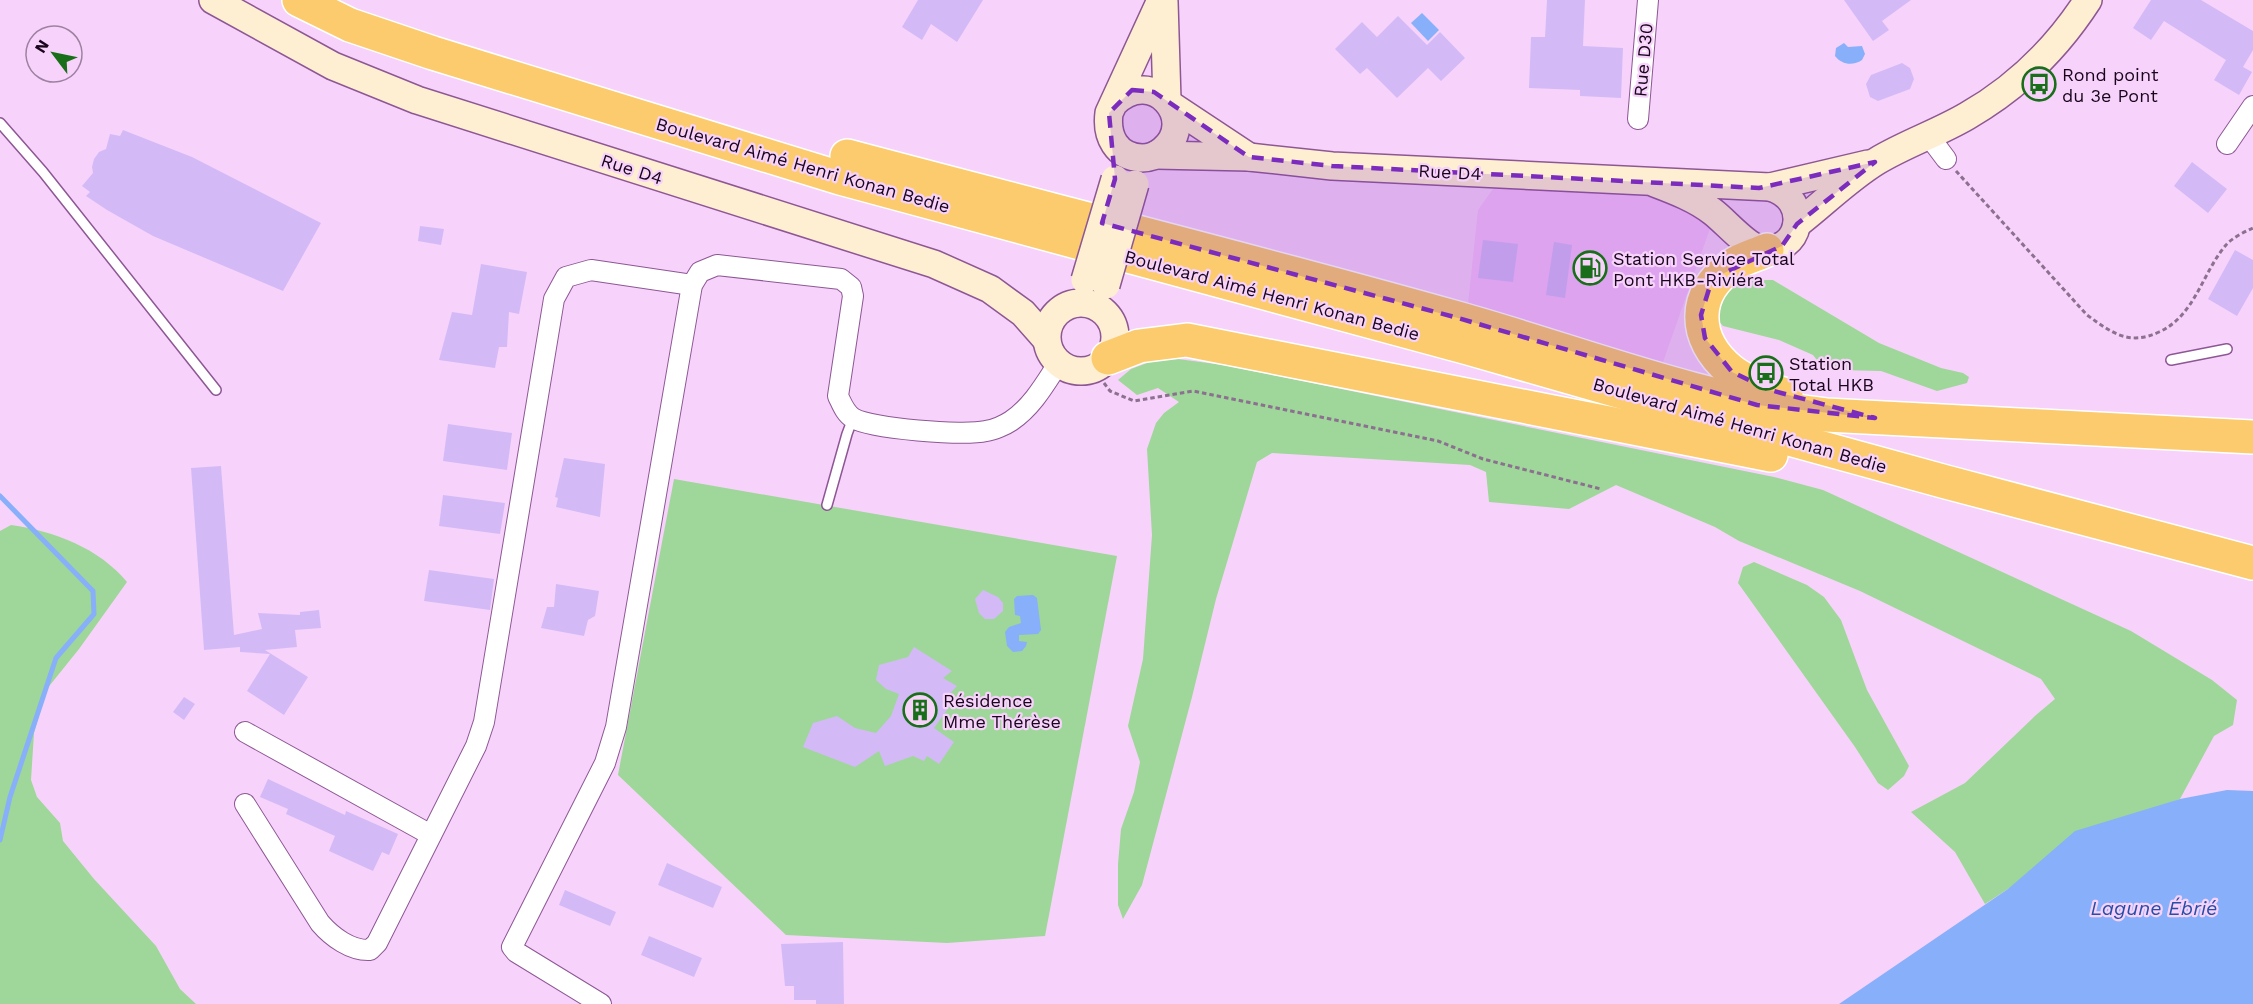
<svg xmlns="http://www.w3.org/2000/svg" width="2253" height="1004" font-family="'Work Sans',sans-serif">
<rect width="100%" height="100%" fill="#f7d3fb"/>
<polygon fill="#f5c1fb" points="1495,186 1635,188 1713,220 1663,362 1468,304 1478,210"/>
<g fill="#9ed799">
<polygon points="1758,280 1773,280 1879,343 1941,368 1963,373 1969,377 1967,383 1937,391 1881,371 1839,370 1820,364 1813,355 1779,340 1723,326 1715,317 1724,291 1739,283"/>
<polygon points="1163,357 1223,365 1774,477 1823,490 2131,631 2212,680 2237,700 2233,725 2214,736 2180,799 2147,811 2008,889 1985,904 1955,852 1911,812 1965,783 2036,715 2055,699 2041,679 1860,591 1739,541 1715,527 1616,485 1569,509 1489,502 1486,472 1470,465 1272,453 1257,462 1216,599 1192,697 1142,885 1123,919 1118,905 1118,864 1121,829 1134,792 1140,762 1128,726 1143,659 1152,535 1147,449 1156,423 1164,413 1179,402 1158,388 1137,395 1118,380 1131,369"/>
<polygon points="674,479 1117,556 1045,936 947,943 786,935 618,775"/>
<path d="M11 525C54 531 99 548 127 582L79 649 46 690 34 733 31 780 37 797 60 823 63 841 94 879 156 946 180 989 196 1004H0V531Z"/>
<polygon points="1754,562 1807,585 1824,597 1841,620 1867,690 1909,766 1904,776 1888,790 1878,783 1855,747 1738,583 1743,567"/>
</g>
<g fill="#88affa">
<polygon points="1422,13 1439,30 1428,41 1411,23"/>
<path d="M1844 43 1848 47 1862 46 1865 54 1862 60C1853 66 1842 65 1835 56L1836 48Z"/>
<polygon points="1033,595 1037,598 1041,630 1038,634 1019,635 1019,641 1027,642 1026,646 1022,651 1013,652 1007,646 1005,632 1009,627 1021,623 1020,616 1015,615 1014,599 1017,596"/>
<polygon points="2227,790 2253,791 2253,1004 1839,1004 2008,889 2075,831 2180,799"/>
</g>
<g fill="none" stroke-linecap="round" stroke-linejoin="round">
<polyline stroke="#88affa" stroke-width="5" points="0,496 93,591 94,614 56,658 10,797 0,840"/>
</g>
<g fill="#d3baf7">
<polygon points="918,0 983,0 957,42 931,24 922,40 902,27"/>
<polygon points="1547,0 1585,0 1583,46 1623,48 1621,98 1580,96 1580,90 1529,88 1531,37 1545,37"/>
<polygon points="1844,0 1911,0 1882,21 1889,30 1873,41"/>
<polygon points="2151,0 2201,0 2253,31 2253,50 2243,67 2252,72 2239,95 2214,80 2226,60 2164,21 2151,40 2133,28"/>
<polygon points="1398,16 1427,45 1440,32 1465,58 1441,81 1428,68 1397,98 1367,68 1360,74 1335,49 1362,22 1377,37"/>
<polygon points="1902,63 1910,68 1914,79 1910,89 1878,101 1870,97 1866,84 1871,75"/>
<polygon points="123,130 192,157 321,223 283,291 153,236 107,210 86,196 90,192 82,186 93,173 92,167 94,159 99,152 106,149 110,134 120,136"/>
<polygon points="2192,162 2227,189 2208,213 2174,186"/>
<polygon points="420,226 444,229 441,245 418,241"/>
<polygon points="1483,240 1518,244 1513,282 1478,278"/>
<polygon points="1554,242 1572,245 1565,298 1546,295"/>
<polygon points="2235,250 2253,260 2253,288 2237,316 2208,299"/>
<polygon points="481,264 527,272 519,314 509,312 507,347 499,347 495,368 439,360 452,312 472,315"/>
<polygon points="448,424 512,433 507,470 443,461"/>
<polygon points="564,458 605,464 600,517 556,507 558,498 555,497"/>
<polygon points="221,466 234,635 262,629 258,613 300,615 300,612 319,610 321,628 295,630 297,647 265,650 308,677 284,715 247,691 270,654 240,652 240,647 204,650 191,468"/>
<polygon points="443,495 505,503 500,534 439,526"/>
<polygon points="429,570 494,579 490,610 424,601"/>
<polygon points="556,584 599,591 595,616 588,620 584,636 541,628 547,607 554,607"/>
<polygon points="983,590 998,597 1003,603 1003,611 994,619 985,619 979,613 975,599"/>
<polygon points="914,647 952,671 943,678 957,686 942,702 952,703 934,728 954,742 939,764 927,756 924,761 913,756 885,766 879,751 855,767 803,747 813,723 837,716 855,728 876,733 891,716 899,694 886,689 876,680 879,665 908,657"/>
<polygon points="184,697 195,704 184,720 173,712"/>
<polygon points="268,779 345,815 346,811 398,834 389,855 382,852 373,871 329,851 335,836 286,814 288,809 260,797"/>
<polygon points="667,863 722,887 713,908 658,885"/>
<polygon points="565,890 616,912 610,926 559,905"/>
<polygon points="649,936 702,958 694,977 641,955"/>
<polygon points="843,942 844,1004 816,1004 816,1000 794,1000 794,986 785,986 781,944"/>
</g>
<g fill="none" stroke-linecap="round" stroke-linejoin="round">
<g stroke="#8d5794" stroke-width="12">
<g id="lane">
<polyline points="0,123 43,172 216,390"/>
<polyline points="2171,360 2227,349"/>
<polyline points="827,505 847,434 853,418"/>
</g>
</g>
<g stroke="#8d5794" stroke-width="22">
<g id="street">
<polyline points="1638,119 1648,0"/>
<polyline points="1928,135 1946,159"/>
<polyline points="2227,144 2253,106"/>
<polyline points="245,732 431,835"/>
<path d="M245 804 320 923C332 937 351 951 370 950L377 943 476 746 484 722 554 299 566 277 591 270 692 285"/>
<path d="M601 1004 516 952 512 947 605 763 616 727 692 285 700 272 717 265 841 279 851 287 853 296 838 396C842 404 845 413 853 418 871 429 964 436 986 431 994 430 1005 425 1011 421 1032 407 1045 384 1058 364"/>
</g>
</g>
<g stroke="#8d5794" stroke-width="30">
<g id="secondary">
<polyline points="213,0 333,66 417,100 934,264 990,289 1023,313 1046,339"/>
<polyline points="1164,2 1167,100"/>
<path d="M1114 103C1153 65 1199 120 1163 150 1157 155 1150 158 1142 158 1116 157 1106 136 1109 113L1161 0"/>
<polyline points="1172,106 1249,157"/>
<path d="M1156 155 1249 157 1332 166 1770 187C1813 199 1801 256 1760 249 1746 246 1726 222 1713 212 1695 198 1673 190 1652 182"/>
<polyline points="1770,187 1868,164"/>
<path d="M1797 224C1823 204 1849 178 1877 161 1905 144 1938 133 1967 116 2016 88 2057 48 2088 0"/>
<circle cx="1081" cy="337" r="34"/>
</g>
</g>
<g stroke="#fff" stroke-width="36">
<g id="highway">
<polyline points="299,0 350,25 433,53 840,178 1468,348 1677,408 1946,482 2253,563"/>
<path d="M847 156C1050 210 1255 261 1457 318 1579 352 1699 401 1826 415L2253 437"/>
<path d="M1767 250C1756 255 1743 258 1733 265 1691 293 1693 339 1730 370 1746 383 1767 389 1786 395"/>
<polyline points="1108,358 1139,346 1187,340 1771,455"/>
</g>
</g>
<g stroke="#8c7090" stroke-width="3" stroke-dasharray="4.5 3" stroke-linecap="butt">
<path d="M1956 171 2087 315C2112 333 2129 346 2159 332 2195 316 2202 273 2226 245 2232 238 2244 232 2253 228"/>
<polyline points="1104,383 1110,391 1134,401 1193,391 1438,441 1483,459 1601,489"/>
</g>
<use href="#lane" stroke="#fff" stroke-width="9"/>
<use href="#street" stroke="#fff" stroke-width="20"/>
<use href="#secondary" stroke="#feefd3" stroke-width="27"/>
<use href="#highway" stroke="#fbcb6d" stroke-width="33"/>
<g stroke="#8d5794" stroke-width="30" stroke-linecap="butt">
<g id="secondary-bridge">
<polyline points="1085,280 1115,179"/>
<polyline points="1106,285 1135,184"/>
</g>
</g>
<use href="#secondary-bridge" stroke="#feefd3" stroke-width="27"/>
</g>
<path fill="#7b2cbf" fill-opacity="0.2" stroke="#7b2cbf" stroke-width="4.5" stroke-dasharray="12 8" stroke-linejoin="round" d="M1132 90 1154 92 1249 157 1332 166 1759 188 1875 162 1797 224 1782 246 1722 274 1709 289 1701 315 1705 338 1732 372 1770 390 1875 418 1757 405 1458 318 1102 223 1115 179 1109 113Z"/>
<defs>
<g id="bus-ring" transform="scale(1.725)"><circle r="9.5" fill="#f7d3fb" stroke="#196f19" stroke-width="1.5"/><path d="M-5-6H5V4H4V6H2V4H-2V6H-4V4H-5ZM-3.5-4V0h7V-4ZM-3.5 1.2v1.5H-2V1.2ZM2 1.2v1.5H3.5V1.2Z" fill="#196f19"/></g>
<g id="fuel-ring" transform="scale(1.725)"><circle r="9.5" fill="#f7d3fb" stroke="#196f19" stroke-width="1.5"/><path d="M-5.5-6h7V0h2V4h1.3V-2.5L3-4.5l.8-.8L6-3V5H2.5V1h-1V6h-7ZM-4.2-4.7v3.2H.2V-4.7Z" fill="#196f19"/></g>
<g id="building-ring" transform="scale(1.725)"><circle r="9.5" fill="#f7d3fb" stroke="#196f19" stroke-width="1.5"/><path d="M-4-6H4V6H1V3H-1V6H-4ZM-2.5-4.3h1.7v1.8h-1.7ZM.8-4.3h1.7v1.8H.8ZM-2.5-1h1.7V.8h-1.7ZM.8-1h1.7V.8H.8Z" fill="#196f19"/></g>
</defs>
<g fill-rule="evenodd">
<use href="#bus-ring" x="2039" y="84"/>
<use href="#fuel-ring" x="1590" y="268"/>
<use href="#bus-ring" x="1766" y="373"/>
<use href="#building-ring" x="920" y="710"/>
</g>
<g text-anchor="middle" dominant-baseline="central" stroke-width="4.5" stroke-linejoin="round" paint-order="stroke">
<g font-size="18" fill="#19051c" stroke="#f7d3fb">
<text transform="translate(1643 60) rotate(-85)">Rue D30</text>
<text transform="translate(803 165) rotate(16)">Boulevard Aimé Henri Konan Bedie</text>
<text transform="translate(632 169) rotate(18)">Rue D4</text>
<text transform="translate(1450 172) rotate(3)">Rue D4</text>
<text transform="translate(1272 295) rotate(15)">Boulevard Aimé Henri Konan Bedie</text>
<text transform="translate(1740 425) rotate(16)">Boulevard Aimé Henri Konan Bedie</text>
</g>
<g font-size="18" fill="#19051c" stroke="#f7d3fb" text-anchor="start">
<text x="2062" y="74">Rond point<tspan x="2062" dy="21">du 3e Pont</tspan></text>
<text x="1613" y="258">Station Service Total<tspan x="1613" dy="21">Pont HKB-Riviéra</tspan></text>
<text x="1789" y="363">Station<tspan x="1789" dy="21">Total HKB</tspan></text>
<text x="943" y="700">Résidence<tspan x="943" dy="21">Mme Thérèse</tspan></text>
</g>
<g font-size="20" font-style="italic" fill="#264ea5" stroke="#f7d3fb">
<text x="2154" y="908">Lagune Ébrié</text>
</g>
</g>
<g transform="translate(54 54) rotate(302)"><circle r="28" fill="#f7d3fb" stroke="#9e81a2" stroke-width="1.5"/>
<path d="M0-4.5L10 22L0 15L-10 22Z" fill="#196f19"/>
<text y="-9" font-size="16" font-weight="bold" text-anchor="middle" fill="#19051c">N</text>
</g>
</svg>
